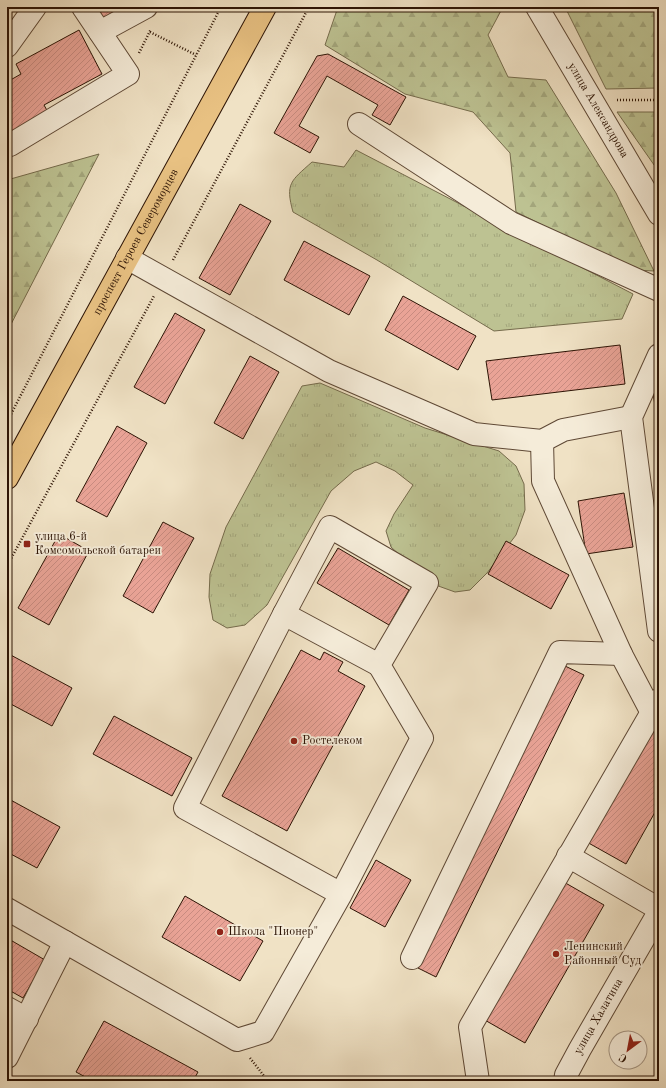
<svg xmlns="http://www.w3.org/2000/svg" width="666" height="1088" font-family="'Old Standard TT',serif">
<defs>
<pattern id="grass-tufts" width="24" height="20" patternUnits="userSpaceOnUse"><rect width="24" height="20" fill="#bdc292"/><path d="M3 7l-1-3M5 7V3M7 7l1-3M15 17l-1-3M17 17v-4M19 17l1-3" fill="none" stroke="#a3a67c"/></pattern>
<pattern id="forest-firs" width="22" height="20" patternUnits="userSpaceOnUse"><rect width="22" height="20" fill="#bdc292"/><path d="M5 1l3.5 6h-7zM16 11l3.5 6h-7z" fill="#a3a67c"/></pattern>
<pattern id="building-hatch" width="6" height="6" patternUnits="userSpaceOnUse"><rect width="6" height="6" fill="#e9a396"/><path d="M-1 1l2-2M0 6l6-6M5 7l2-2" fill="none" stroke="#c88b80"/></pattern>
</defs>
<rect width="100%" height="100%" fill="#f0e2c5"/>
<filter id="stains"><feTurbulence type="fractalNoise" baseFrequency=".005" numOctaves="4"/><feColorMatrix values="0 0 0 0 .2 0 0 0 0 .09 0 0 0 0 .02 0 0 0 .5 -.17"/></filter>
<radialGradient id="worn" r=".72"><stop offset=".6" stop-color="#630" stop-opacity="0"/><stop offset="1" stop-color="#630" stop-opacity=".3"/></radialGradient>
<g fill="url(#grass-tufts)" stroke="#756b4c">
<path d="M356 150 633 294 622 319 494 331 377 260 293 212C285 183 291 181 312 162L344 167Z"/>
<polygon points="320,383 425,428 499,451 516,466 524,484 525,510 516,535 487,573 470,590 455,592 430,583 391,547 386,531 394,514 413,485 395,471 376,462 354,471 331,491 267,605 245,625 227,628 213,620 209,597 210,574 226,527 302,386"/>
</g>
<g fill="url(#forest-firs)" stroke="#756b4c">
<polygon points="338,7 503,7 488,35 508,77 546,80 616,193 654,271 634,270 516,212 510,153 473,112 405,94 325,45"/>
<polygon points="565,7 659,7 659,88 606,89"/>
<polygon points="617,112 659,112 659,172"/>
<polygon points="99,154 7,332 7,180"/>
</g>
<g fill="url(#building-hatch)" stroke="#2d1405">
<polygon points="94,7 129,7 100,20"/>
<polygon points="79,30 102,74 44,105 49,114 7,137 7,82 21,74 16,64"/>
<polygon points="328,54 406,97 390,125 372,115 378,105 327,76 299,126 319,137 310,153 274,133 317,56"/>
<polygon points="240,204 271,221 230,295 199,278"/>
<polygon points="304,241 370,276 349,315 284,280"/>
<polygon points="403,296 476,336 458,370 385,330"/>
<polygon points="175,313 205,330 165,404 134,387"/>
<polygon points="620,345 625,384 492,400 486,361"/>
<polygon points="250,356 279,372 243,439 214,423"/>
<polygon points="659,382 659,438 652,383"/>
<polygon points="117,426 147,443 107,517 76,501"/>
<polygon points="624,493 633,547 586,554 578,501"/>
<polygon points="163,522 194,538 153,613 123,596"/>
<polygon points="59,534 89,551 49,625 18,608"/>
<polygon points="506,541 569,575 551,609 488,574"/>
<polygon points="338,548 409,590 389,625 317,583"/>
<polygon points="301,650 320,660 324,652 343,662 338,671 365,686 287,831 222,796"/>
<polygon points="7,653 72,688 52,726 7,702"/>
<polygon points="565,666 584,675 436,977 418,968"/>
<polygon points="659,712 659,805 626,864 585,841"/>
<polygon points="114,716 192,758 172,796 93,754"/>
<polygon points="7,798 60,827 37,868 7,852"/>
<polygon points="376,860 411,880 385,927 350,908"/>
<polygon points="562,881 604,905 525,1043 483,1019"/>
<polygon points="185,896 263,941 240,981 162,937"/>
<polygon points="7,938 45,960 23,998 7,989"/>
<polygon points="104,1021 198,1072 193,1081 93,1081 76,1072"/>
</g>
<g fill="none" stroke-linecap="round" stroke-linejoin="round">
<g stroke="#5e4835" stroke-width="24">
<g id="minor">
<path id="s1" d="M537 7 659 214"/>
<polyline points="100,32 146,7"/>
<polyline points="7,46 35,7"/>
<polyline points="359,124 511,223 659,290"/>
<polyline points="10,145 128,74 83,7"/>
<polyline points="127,258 329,371 474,434 542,441 563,430 631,417"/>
<polyline points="659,355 631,417 659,631"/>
<polyline points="542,441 543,481 621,654 652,713"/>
<polyline points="284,614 379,665"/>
<polyline points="568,856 659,909"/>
<polyline points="7,909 237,1040 263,1032 341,894 422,738 379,665 427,583 330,527 284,614 185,808 341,894"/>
<polyline points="412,958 560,652 621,654"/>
<polyline points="7,1008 27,1019"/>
<polyline points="7,1057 65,942"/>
<polyline points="478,1081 470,1027 659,700"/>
<path id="s2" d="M565 1081 566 1075 580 1049 659 912"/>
</g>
</g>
<g stroke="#2d1405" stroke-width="24">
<g id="major">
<path id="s3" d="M7 478 265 7"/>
</g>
</g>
<g stroke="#2d1405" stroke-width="2.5" stroke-dasharray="1 2" stroke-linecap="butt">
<polyline points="150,32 196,55"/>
<polyline points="139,53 151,29"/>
<polyline points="617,100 659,100"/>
<polyline points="173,260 309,7"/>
<polyline points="7,422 221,7"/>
<polyline points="7,566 154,296"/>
<polyline points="250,1058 268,1081"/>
</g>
<use href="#minor" stroke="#f5ecd9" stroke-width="22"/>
<use href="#major" stroke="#e8c182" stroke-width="22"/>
</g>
<g fill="#8f2418" stroke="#f5ecd9" stroke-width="1.5">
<rect x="23" y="540" width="8" height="8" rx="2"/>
<circle cx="294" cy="741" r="4"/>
<circle cx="220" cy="932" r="4"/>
<circle cx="556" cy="954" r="4"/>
</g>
<g text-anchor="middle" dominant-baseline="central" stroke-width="3.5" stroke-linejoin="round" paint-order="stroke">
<g font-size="12" fill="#2d1405" stroke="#f5ecd9">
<text stroke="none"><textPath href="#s1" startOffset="120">улица Александрова</textPath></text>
<text stroke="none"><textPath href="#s3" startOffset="269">проспект Героев Североморцев</textPath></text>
<text stroke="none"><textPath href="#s2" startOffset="73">улица Халатина</textPath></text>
</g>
<g font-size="12" fill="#2d1405" stroke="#f5ecd9" text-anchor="start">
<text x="35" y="537">улица 6-й<tspan x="35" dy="14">Комсомольской батареи</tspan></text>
<text x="302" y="741">Ростелеком</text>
<text x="228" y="932">Школа "Пионер"</text>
<text x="564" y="947">Ленинский<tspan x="564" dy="14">Районный Суд</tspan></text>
</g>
</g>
<rect width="666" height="1088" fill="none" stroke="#f0e2c5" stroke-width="24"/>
<rect x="8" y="8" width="650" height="1072" fill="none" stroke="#2d1405" stroke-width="2"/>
<rect x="12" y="12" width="642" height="1064" fill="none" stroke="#2d1405"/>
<g transform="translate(628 1050) rotate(212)"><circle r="19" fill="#f5ecd9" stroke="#a59684"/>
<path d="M0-3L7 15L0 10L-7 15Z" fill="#8f2418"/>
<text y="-6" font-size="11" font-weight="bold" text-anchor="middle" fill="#2d1405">С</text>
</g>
<rect width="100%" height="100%" filter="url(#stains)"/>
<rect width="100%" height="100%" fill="url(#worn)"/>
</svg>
